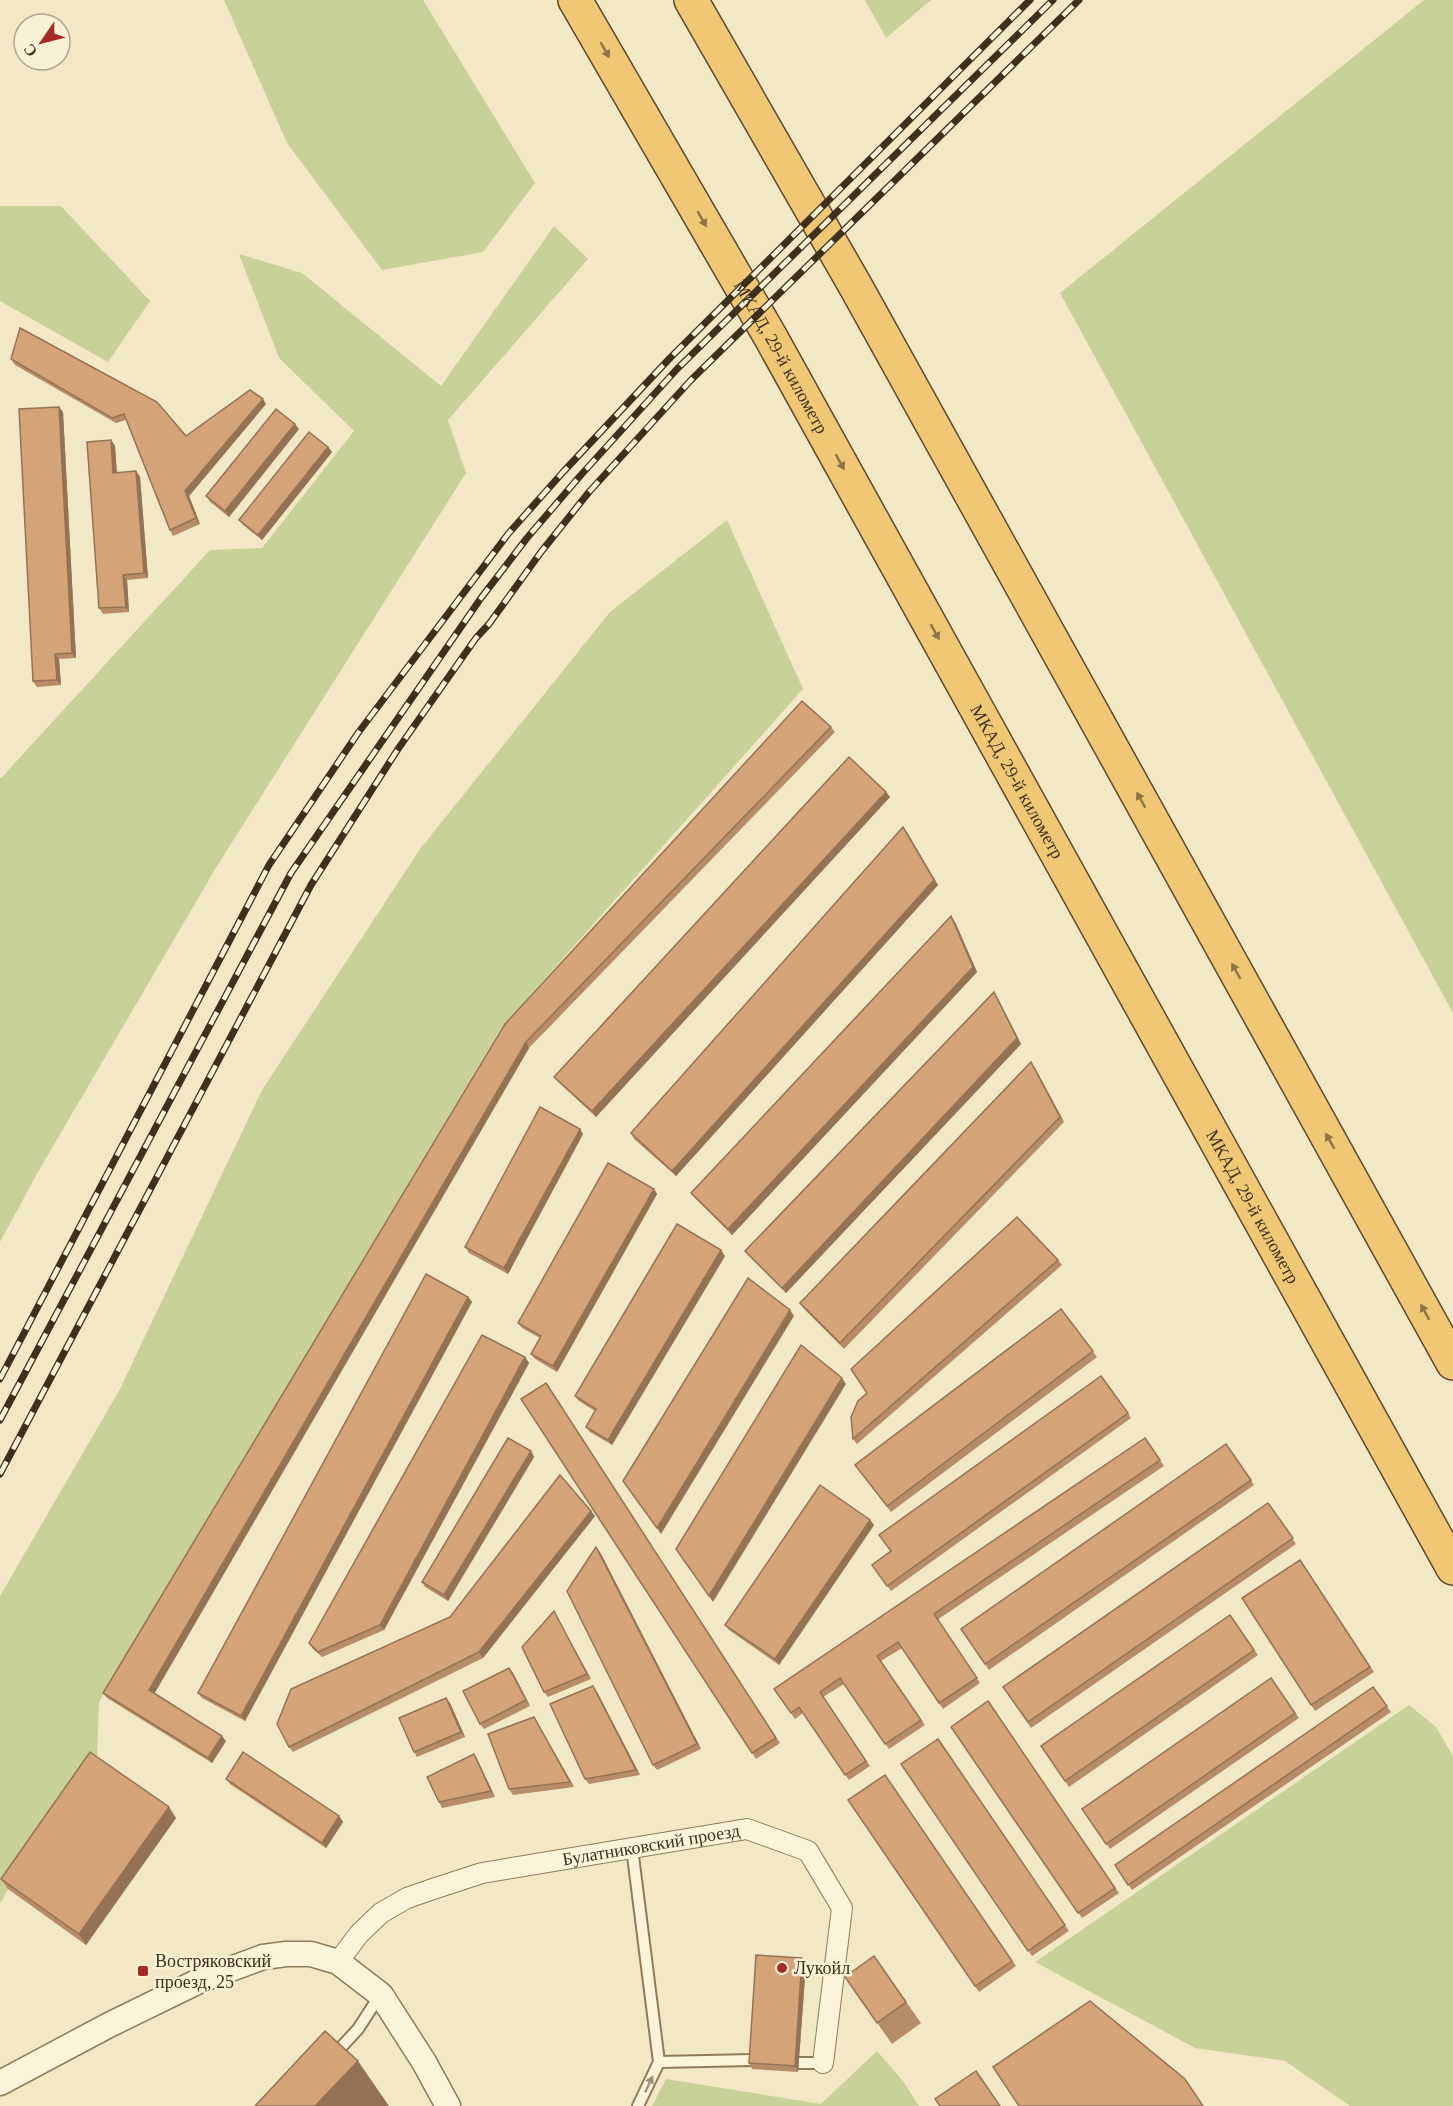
<svg xmlns="http://www.w3.org/2000/svg" width="1453" height="2106" font-family="'Times New Roman',serif">
<rect width="100%" height="100%" fill="#f3e8c5"/>
<g fill="#c8d298">
<polygon points="224,0 423,0 535,183 483,252 382,270 287,143"/>
<polygon points="865,0 931,0 886,38"/>
<polygon points="1424,0 1453,0 1453,1013 1060,293"/>
<polygon points="0,206 61,206 150,301 108,362 0,301"/>
<polygon points="554,226 588,259 448,420 466,473 217,866 38,1172 0,1242 0,778 2,777 210,550 262,548 354,431 279,358 239,254 302,273 441,386"/>
<polygon points="727,520 803,689 501,1028 99,1702 97,1762 8,1889 0,1904 0,1596 120,1389 262,1090 420,849 610,612"/>
<polygon points="1409,1705 1436,1727 1453,1756 1453,2106 1350,2106 1285,2061 1195,2048 1035,1962"/>
<polygon points="877,2051 903,2081 919,2106 652,2106 666,2079 821,2104"/>
</g>
<g fill="none" stroke-linecap="round" stroke-linejoin="round">
<g stroke="#907a59" stroke-width="14">
<g id="service">
<polyline points="632,1848 659,2062 638,2106"/>
<polyline points="333,2056 358,2029 380,1995"/>
<polyline points="659,2062 753,2060"/>
<polyline points="799,2063 823,2063"/>
</g>
</g>
<g stroke="#907a59" stroke-width="22">
<g id="minor">
<path id="s1" d="M338 1962 359 1934 381 1913 407 1898 433 1889 482 1873 747 1829 808 1851 842 1908 823 2063"/>
</g>
</g>
<g stroke="#907a59" stroke-width="27">
<polyline id="tertiary" points="0,2083 109,2025 201,1980 263,1957 286,1954 311,1954 338,1962 381,1995 424,2062 448,2106"/>
</g>
<g stroke="#5e472d" stroke-width="36">
<g id="trunk">
<path id="s2" d="M575 0 770 336 1453 1568"/>
<polyline points="691,0 856,287 1453,1363"/>
</g>
</g>
<use href="#service" stroke="#fcf4da" stroke-width="10"/>
<use href="#minor" stroke="#fcf4da" stroke-width="20"/>
<use href="#tertiary" stroke="#fcf4da" stroke-width="24"/>
<use href="#trunk" stroke="#f0c875" stroke-width="33"/>
<g stroke="#3f301e" stroke-width="7">
<g id="rail">
<polyline points="0,1379 269,865 358,733 508,534 564,471 670,358 1030,0"/>
<polyline points="0,1420 291,873 481,598 527,538 580,476 677,369 1053,0"/>
<polyline points="0,1474 311,885 398,749 476,638 489,624 541,552 589,492 691,380 1079,0"/>
</g>
</g>
<use href="#rail" stroke="#f9f1d6" stroke-width="4.5" stroke-dasharray="14" stroke-linecap="butt"/>
</g>
<g fill="#b68d67">
<polygon points="11,359 186,436 266,404 189,496 200,524 173,536 170,530 126,420 116,423 15,365"/>
<polygon points="63,412 76,658 59,659 61,685 37,687 33,681"/>
<polygon points="299,429 229,517 210,502 206,496"/>
<polygon points="111,440 115,446 117,473 136,471 140,477 148,578 127,580 129,612 103,614 99,608"/>
<polygon points="328,447 332,452 262,540 243,525 239,520"/>
<polygon points="831,727 835,732 529,1048 154,1694 226,1741 212,1763 107,1698 103,1693 505,1024"/>
<polygon points="886,792 890,797 596,1117 558,1082 554,1077"/>
<polygon points="907,832 938,885 676,1176 634,1139 631,1133"/>
<polygon points="955,922 977,972 732,1235 695,1198 691,1193"/>
<polygon points="997,997 1021,1044 786,1293 749,1256 745,1251"/>
<polygon points="1035,1068 1064,1122 844,1349 804,1309 800,1303"/>
<polygon points="583,1134 508,1274 469,1253 465,1247"/>
<polygon points="654,1189 657,1194 557,1372 535,1359 531,1354 540,1338 522,1328 518,1323"/>
<polygon points="725,1256 612,1445 590,1432 586,1427 595,1411 579,1401 575,1396"/>
<polygon points="1058,1260 1062,1265 857,1444 853,1439 867,1393"/>
<polygon points="468,1297 472,1302 245,1721 202,1698 198,1693"/>
<polygon points="1061,1309 1097,1357 891,1512 855,1465"/>
<polygon points="525,1357 529,1363 384,1630 322,1657 313,1649 309,1643"/>
<polygon points="546,1383 780,1743 756,1759 521,1399"/>
<polygon points="1128,1413 1131,1418 891,1591 872,1565"/>
<polygon points="1145,1438 1164,1466 937,1620 980,1683 943,1709 902,1648 881,1661 925,1725 889,1749 844,1684 823,1697 870,1766 849,1780 803,1713 795,1719 774,1689"/>
<polygon points="1226,1444 1254,1485 989,1670 961,1629"/>
<polygon points="531,1451 534,1457 448,1601 425,1587 422,1582"/>
<polygon points="1268,1503 1296,1544 1031,1728 1003,1687"/>
<polygon points="595,1516 483,1658 293,1752 289,1747 450,1617"/>
<polygon points="870,1520 874,1525 779,1665 729,1630 725,1625"/>
<polygon points="600,1552 701,1749 657,1770 653,1765"/>
<polygon points="1300,1560 1374,1672 1315,1711 1242,1598"/>
<polygon points="1230,1615 1258,1655 1069,1787 1041,1746"/>
<polygon points="557,1617 591,1679 548,1697 544,1692"/>
<polygon points="509,1668 513,1673 530,1706 484,1729 480,1724"/>
<polygon points="1271,1678 1299,1718 1110,1849 1082,1809"/>
<polygon points="1373,1687 1391,1712 1132,1890 1115,1865"/>
<polygon points="597,1692 640,1775 589,1784 585,1779"/>
<polygon points="446,1698 450,1703 465,1737 417,1757 414,1752"/>
<polygon points="988,1701 1119,1893 1082,1918 951,1727"/>
<polygon points="534,1717 537,1722 574,1787 513,1795 509,1789"/>
<polygon points="938,1739 1069,1931 1032,1956 901,1764"/>
<polygon points="474,1754 477,1759 495,1797 442,1808 439,1802"/>
<polygon points="885,1775 1016,1966 979,1992 848,1800"/>
<polygon points="226,1779 339,1816 343,1822 326,1848 230,1784"/>
<polygon points="176,1818 86,1945 8,1889 1,1879"/>
<polygon points="874,1956 921,2023 892,2044 845,1977"/>
<polygon points="802,1958 806,1964 798,2072 752,2069 749,2063"/>
</g>
<g fill="#947354">
<polygon points="263,399 266,404 189,496 200,524 196,518 185,491"/>
<polygon points="59,407 63,412 76,658 72,653"/>
<polygon points="295,424 299,429 229,517 225,511"/>
<polygon points="111,440 115,446 117,478 113,473"/>
<polygon points="328,447 332,452 262,540 258,535"/>
<polygon points="136,471 140,477 148,578 144,573"/>
<polygon points="123,575 127,580 129,612 126,607"/>
<polygon points="55,654 59,659 61,685 57,680"/>
<polygon points="886,792 890,797 596,1117 592,1111"/>
<polygon points="903,827 938,885 676,1176 672,1171"/>
<polygon points="951,916 955,922 977,972 732,1235 728,1229"/>
<polygon points="994,992 997,997 1021,1044 786,1293 782,1288"/>
<polygon points="526,1042 529,1048 153,1696 149,1690"/>
<polygon points="1031,1062 1035,1068 1064,1122 1060,1117"/>
<polygon points="580,1129 583,1134 508,1274 504,1268"/>
<polygon points="654,1189 657,1194 557,1372 553,1366"/>
<polygon points="721,1250 725,1256 612,1445 608,1440"/>
<polygon points="468,1297 472,1302 245,1721 241,1716"/>
<polygon points="790,1310 794,1316 661,1534 657,1528"/>
<polygon points="525,1357 529,1363 384,1630 380,1625"/>
<polygon points="842,1378 846,1384 713,1602 709,1596"/>
<polygon points="531,1451 534,1457 448,1601 444,1595"/>
<polygon points="591,1511 595,1516 483,1658 479,1652"/>
<polygon points="870,1520 874,1525 779,1665 775,1659"/>
<polygon points="596,1547 600,1552 701,1749 697,1744"/>
<polygon points="554,1611 557,1617 591,1679 587,1674"/>
<polygon points="509,1668 513,1673 530,1706 526,1700"/>
<polygon points="593,1686 597,1692 640,1775 636,1770"/>
<polygon points="446,1698 450,1703 465,1737 461,1732"/>
<polygon points="534,1717 537,1722 574,1787 570,1782"/>
<polygon points="222,1736 226,1741 212,1763 208,1758"/>
<polygon points="474,1754 477,1759 495,1797 491,1791"/>
<polygon points="169,1807 176,1818 86,1945 79,1934"/>
<polygon points="339,1816 343,1822 326,1848 322,1843"/>
<polygon points="802,1958 806,1964 798,2072 795,2066"/>
<polygon points="358,2061 389,2106 315,2106"/>
</g>
<g fill="#d4a478" stroke="#947354" stroke-width="1.5">
<polygon points="20,328 157,402 186,436 250,390 263,399 185,491 196,518 170,530 124,414 112,418 11,359"/>
<polygon points="59,407 72,653 55,654 57,680 33,681 19,409"/>
<polygon points="276,409 295,424 225,511 206,496"/>
<polygon points="309,432 328,447 258,535 239,520"/>
<polygon points="111,440 113,473 136,471 144,573 123,575 126,607 99,608 87,442"/>
<polygon points="802,701 831,727 526,1042 149,1690 222,1736 208,1758 103,1693 505,1024"/>
<polygon points="849,757 886,792 592,1111 554,1077"/>
<polygon points="903,827 934,880 672,1171 631,1133"/>
<polygon points="951,916 973,967 728,1229 691,1193"/>
<polygon points="994,992 1017,1038 782,1288 745,1251"/>
<polygon points="1031,1062 1060,1117 840,1343 800,1303"/>
<polygon points="540,1107 580,1129 504,1268 465,1247"/>
<polygon points="608,1163 654,1189 553,1366 531,1354 541,1336 518,1323"/>
<polygon points="1017,1217 1058,1260 853,1439 851,1417 858,1401 867,1393 851,1369"/>
<polygon points="677,1224 721,1250 608,1440 586,1427 596,1409 575,1396"/>
<polygon points="426,1274 468,1297 241,1716 198,1693"/>
<polygon points="748,1278 790,1310 657,1528 623,1481"/>
<polygon points="1061,1309 1093,1351 887,1506 855,1465"/>
<polygon points="482,1335 525,1357 380,1625 318,1652 309,1643"/>
<polygon points="801,1345 842,1378 709,1596 676,1549"/>
<polygon points="1101,1376 1128,1413 887,1586 872,1565 891,1551 879,1535"/>
<polygon points="546,1383 776,1738 752,1753 521,1399"/>
<polygon points="508,1438 531,1451 444,1595 422,1582"/>
<polygon points="1145,1438 1160,1460 934,1614 977,1678 939,1703 898,1642 877,1656 921,1720 885,1744 840,1678 820,1692 866,1761 845,1775 799,1707 791,1713 774,1689"/>
<polygon points="1226,1444 1251,1480 985,1664 961,1629"/>
<polygon points="560,1475 591,1511 479,1652 289,1747 277,1724 291,1689 450,1617"/>
<polygon points="820,1485 870,1520 775,1659 725,1625"/>
<polygon points="1268,1503 1293,1538 1028,1722 1003,1687"/>
<polygon points="596,1547 697,1744 653,1765 567,1591"/>
<polygon points="1300,1560 1370,1667 1311,1705 1242,1598"/>
<polygon points="554,1611 587,1674 544,1692 522,1647"/>
<polygon points="1230,1615 1254,1650 1065,1781 1041,1746"/>
<polygon points="509,1668 526,1700 480,1724 463,1691"/>
<polygon points="1271,1678 1295,1713 1106,1844 1082,1809"/>
<polygon points="593,1686 636,1770 585,1779 550,1704"/>
<polygon points="1373,1687 1387,1706 1128,1885 1115,1865"/>
<polygon points="446,1698 461,1732 414,1752 399,1718"/>
<polygon points="988,1701 1115,1888 1078,1913 951,1727"/>
<polygon points="534,1717 570,1782 509,1789 488,1734"/>
<polygon points="938,1739 1065,1925 1028,1951 901,1764"/>
<polygon points="90,1752 169,1807 79,1934 1,1879"/>
<polygon points="243,1752 339,1816 322,1843 226,1779"/>
<polygon points="474,1754 491,1791 439,1802 427,1777"/>
<polygon points="885,1775 1012,1961 975,1986 848,1800"/>
<polygon points="756,1955 802,1958 795,2066 749,2063"/>
<polygon points="874,1956 906,2002 877,2023 845,1977"/>
<polygon points="1090,2001 1185,2079 1203,2106 1019,2106 993,2067"/>
<polygon points="325,2031 358,2061 315,2106 255,2106"/>
<polygon points="976,2071 1000,2106 940,2106 935,2099"/>
</g>
<defs><path id="oneway-solid" d="M-6-.8H1V-3.2L6.5 0L1 3.2V.8H-6Z" transform="scale(1.5)"/></defs>
<g fill="#8f7445">
<use href="#oneway-solid" transform="translate(605 50) rotate(60)"/>
<use href="#oneway-solid" transform="translate(702 219) rotate(60)"/>
<use href="#oneway-solid" transform="translate(840 462) rotate(61)"/>
<use href="#oneway-solid" transform="translate(935 632) rotate(61)"/>
<use href="#oneway-solid" transform="translate(1141 800) rotate(-119)"/>
<use href="#oneway-solid" transform="translate(1236 971) rotate(-119)"/>
<use href="#oneway-solid" transform="translate(1330 1141) rotate(-119)"/>
<use href="#oneway-solid" transform="translate(1425 1312) rotate(-119)"/>
</g>
<use fill="#9e927c" href="#oneway-solid" transform="translate(649 2084) rotate(-65)"/>
<g fill="#a52a23" stroke="#f9f1d6" stroke-width="2">
<circle cx="782" cy="1968" r="6"/>
<rect x="137" y="1965" width="12" height="12" rx="3"/>
</g>
<g text-anchor="middle" dominant-baseline="central" stroke-width="5" stroke-linejoin="round" paint-order="stroke">
<g font-size="18" fill="#3f301e" stroke="#f9f1d6">
<text stroke="none"><textPath href="#s2" startOffset="412">МКАД, 29-й километр</textPath></text>
<text stroke="none"><textPath href="#s2" startOffset="898">МКАД, 29-й километр</textPath></text>
<text stroke="none"><textPath href="#s2" startOffset="1384">МКАД, 29-й километр</textPath></text>
<text stroke="none"><textPath href="#s1" startOffset="346">Булатниковский проезд</textPath></text>
</g>
<g font-size="18" fill="#3f301e" stroke="#f9f1d6" text-anchor="start">
<text x="155" y="1961">Востряковский<tspan x="155" dy="21">проезд, 25</tspan></text>
<text x="794" y="1968">Лукойл</text>
</g>
</g>
<g transform="translate(42 42) rotate(235)"><circle r="28" fill="#f9f1d6" stroke="#afa48c" stroke-width="1.5"/>
<path d="M0-4.5L10 22L0 15L-10 22Z" fill="#a52a23"/>
<text y="-9" font-size="16" font-weight="bold" text-anchor="middle" fill="#3f301e">С</text>
</g>
</svg>
